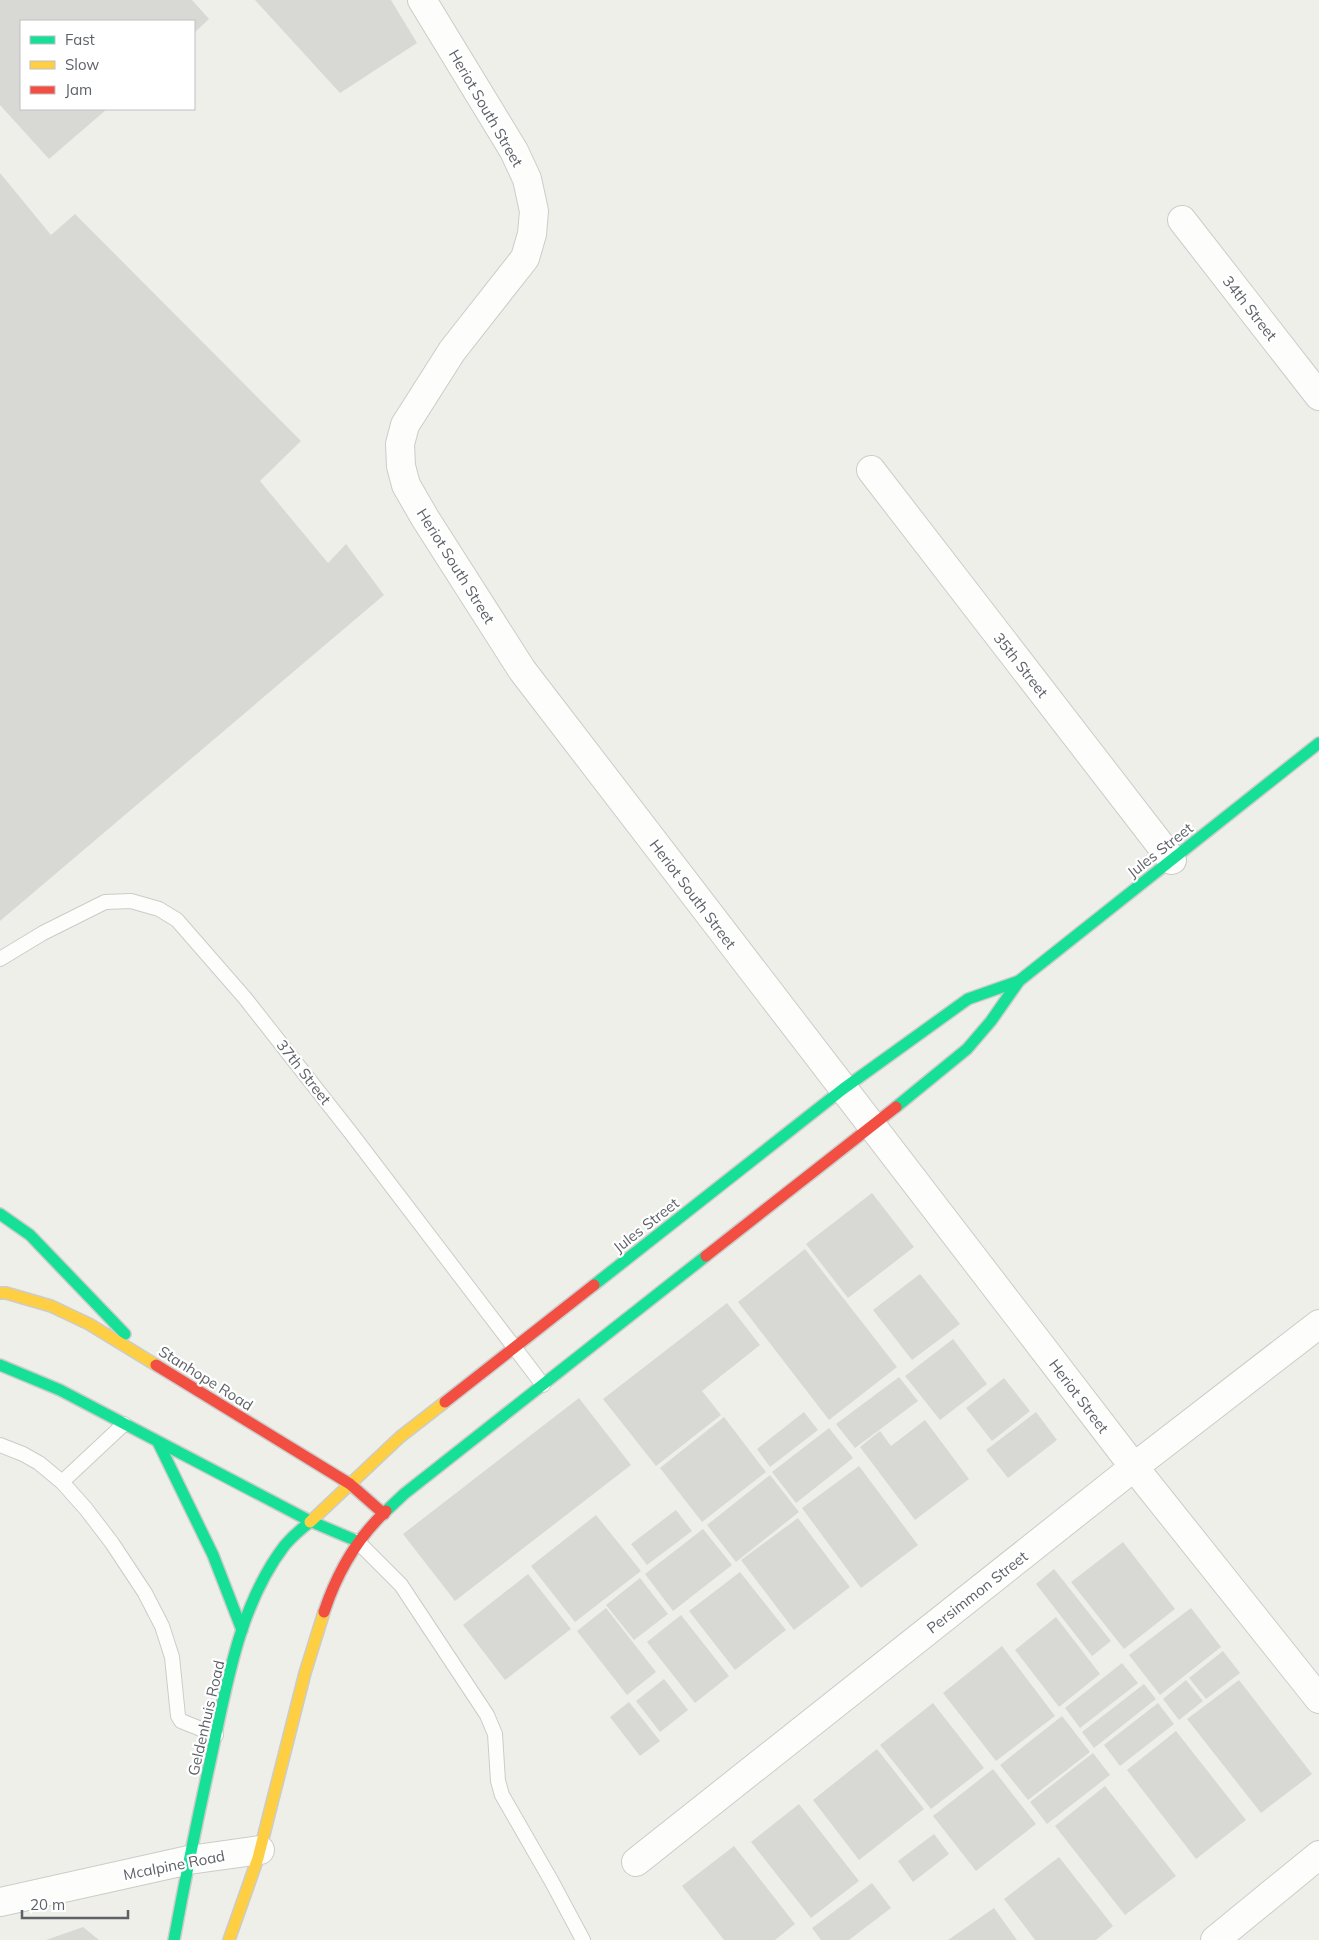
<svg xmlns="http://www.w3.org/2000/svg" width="1319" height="1940" font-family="Mulish,sans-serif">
<rect width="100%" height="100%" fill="#efefea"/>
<g fill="#d8d8d5">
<polygon points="0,0 192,0 209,19 194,33 194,21 21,21 21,109 107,109 49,159 0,105"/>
<polygon points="255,0 391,0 417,43 340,93"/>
<polygon points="0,173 51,235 75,214 301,441 260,481 328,563 346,544 384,595 0,921"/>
<polygon points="872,1193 914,1247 848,1298 806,1244"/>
<polygon points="805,1249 897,1367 829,1420 738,1302"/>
<polygon points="920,1274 960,1324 912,1360 873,1310"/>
<polygon points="727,1303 760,1345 702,1391 721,1415 656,1466 603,1399"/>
<polygon points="953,1339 987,1384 940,1420 905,1376"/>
<polygon points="899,1377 918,1401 855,1448 836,1424"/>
<polygon points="1004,1378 1030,1411 992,1441 966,1408"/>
<polygon points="579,1398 631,1465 455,1601 403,1534"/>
<polygon points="804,1412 818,1430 770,1467 757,1449"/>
<polygon points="1036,1412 1057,1440 1008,1478 986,1450"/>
<polygon points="724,1417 766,1472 702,1522 660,1468"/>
<polygon points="925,1420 969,1479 915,1520 860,1447 880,1431 891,1446"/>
<polygon points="829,1428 853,1458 796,1503 772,1472"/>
<polygon points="859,1466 918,1545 861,1588 802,1508"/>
<polygon points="770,1475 799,1512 736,1562 707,1525"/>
<polygon points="676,1510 692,1531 647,1565 631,1544"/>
<polygon points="596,1515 641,1571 575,1622 531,1566"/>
<polygon points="798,1518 850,1587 794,1630 741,1560"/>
<polygon points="703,1529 732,1565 673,1611 645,1574"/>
<polygon points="1123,1542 1175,1609 1124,1649 1071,1582"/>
<polygon points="1054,1569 1111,1641 1092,1656 1036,1584"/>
<polygon points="740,1572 786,1630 735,1670 689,1611"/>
<polygon points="528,1574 571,1629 505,1680 463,1625"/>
<polygon points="640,1578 668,1614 634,1640 606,1605"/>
<polygon points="606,1608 656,1672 627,1695 577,1631"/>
<polygon points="1191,1608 1221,1647 1160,1695 1129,1655"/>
<polygon points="681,1615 729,1676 695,1703 647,1642"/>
<polygon points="1056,1617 1100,1674 1059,1707 1015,1650"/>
<polygon points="1002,1646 1055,1716 996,1761 943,1693"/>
<polygon points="1223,1651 1240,1673 1206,1699 1189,1678"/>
<polygon points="1122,1663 1138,1683 1080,1728 1065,1708"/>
<polygon points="664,1679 688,1710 660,1732 636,1701"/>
<polygon points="1186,1680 1203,1701 1179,1720 1163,1699"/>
<polygon points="1239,1680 1312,1774 1261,1813 1187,1719"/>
<polygon points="1144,1684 1156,1699 1094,1748 1082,1732"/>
<polygon points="629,1702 660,1741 640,1756 610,1717"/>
<polygon points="933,1703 984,1768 931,1809 880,1745"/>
<polygon points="1158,1703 1174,1724 1120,1766 1104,1745"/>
<polygon points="1062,1716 1090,1752 1028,1800 1000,1765"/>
<polygon points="1176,1731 1246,1820 1196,1859 1127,1770"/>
<polygon points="877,1749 924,1809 859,1860 813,1800"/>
<polygon points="1093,1753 1110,1775 1047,1824 1030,1802"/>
<polygon points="993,1769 1036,1824 976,1871 933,1816"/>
<polygon points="1105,1786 1176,1876 1125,1915 1055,1826"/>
<polygon points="799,1804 859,1881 811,1918 751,1842"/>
<polygon points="934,1834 949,1854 913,1882 898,1861"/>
<polygon points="734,1846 795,1924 775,1940 724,1940 682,1886"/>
<polygon points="1059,1857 1113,1926 1096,1940 1035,1940 1004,1899"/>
<polygon points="872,1883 891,1908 849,1940 821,1940 812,1928"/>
<polygon points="994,1908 1017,1940 948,1940"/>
<polygon points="83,1927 99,1940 46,1940"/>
</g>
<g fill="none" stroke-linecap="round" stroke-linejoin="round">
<g stroke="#cbccca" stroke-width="16">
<g id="lane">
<polyline points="0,959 43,933 105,902 131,901 159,909 177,920 245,998 351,1133 543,1385"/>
<polyline points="0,1445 23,1454 39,1463 62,1482 86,1509 112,1543 145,1593 162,1626 172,1657 178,1716 181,1721 216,1735"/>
<polyline points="62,1482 124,1424"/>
<polyline points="357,1541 401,1585 487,1715 495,1734 498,1781 502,1795 552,1882 583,1940"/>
</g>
</g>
<g stroke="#cbccca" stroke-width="30">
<g id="street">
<polyline points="422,0 514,151 527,179 534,211 532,234 525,258 452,351 405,425 400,444 401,466 406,485 425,518 522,670 1134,1467 1319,1699"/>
<polyline points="1182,220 1319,396"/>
<polyline points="871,470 1172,860"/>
<polyline points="636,1862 1134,1467 1319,1324"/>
<polyline points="0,1902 189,1860 260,1850"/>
<polyline points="1215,1940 1319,1855"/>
</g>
</g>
<g stroke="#cbcccb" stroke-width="14">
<g id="fast">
<polyline points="896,1107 967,1049 991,1021 1019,981 1319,743"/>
<polyline points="0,1214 30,1235 125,1334"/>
<polyline points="594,1285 843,1089 968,999 1019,981"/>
<polyline points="0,1365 60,1390 310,1521 357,1541"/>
<polyline points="158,1442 213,1555 242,1630"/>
<polyline points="386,1511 404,1494 706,1256"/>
<path d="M174 1940C185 1880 197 1821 210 1762 226 1689 238 1606 285 1545 292 1537 301 1529 310 1522"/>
</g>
</g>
<g stroke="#cbcccb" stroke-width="14">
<g id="slow">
<polyline points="0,1293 6,1293 51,1306 89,1324 156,1365"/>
<polyline points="310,1522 400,1437 445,1402"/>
<polyline points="229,1940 258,1858 305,1673 324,1612"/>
</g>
</g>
<g stroke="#cbcccb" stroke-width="14">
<g id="jam">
<polyline points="706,1256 896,1107"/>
<polyline points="156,1365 350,1484 384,1514"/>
<polyline points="445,1402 594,1285"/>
<path d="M324 1612C337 1573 356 1539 386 1511"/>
</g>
</g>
<use href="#lane" stroke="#fdfdfc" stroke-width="14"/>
<use href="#street" stroke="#fdfdfc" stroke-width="28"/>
<use href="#fast" stroke="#16e098" stroke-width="11"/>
<use href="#slow" stroke="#ffcf43" stroke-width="11"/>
<use href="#jam" stroke="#f24e42" stroke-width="11"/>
</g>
<g text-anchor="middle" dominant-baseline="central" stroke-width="4.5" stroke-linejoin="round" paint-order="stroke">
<g font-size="15" fill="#5e6268" stroke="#fff">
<text transform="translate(486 108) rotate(60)">Heriot South Street</text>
<text transform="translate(1250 308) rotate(52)">34th Street</text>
<text transform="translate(456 566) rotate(58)">Heriot South Street</text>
<text transform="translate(1021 665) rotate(52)">35th Street</text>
<text transform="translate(1160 850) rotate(-38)">Jules Street</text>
<text transform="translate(693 894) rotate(53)">Heriot South Street</text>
<text transform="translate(304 1072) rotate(52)">37th Street</text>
<text transform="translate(646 1225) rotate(-38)">Jules Street</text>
<text transform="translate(206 1378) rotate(32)">Stanhope Road</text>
<text transform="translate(1079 1396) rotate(53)">Heriot Street</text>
<text transform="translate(977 1592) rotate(-38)">Persimmon Street</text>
<text transform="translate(206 1718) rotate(-77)">Geldenhuis Road</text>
<text transform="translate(174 1865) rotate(-11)">Mcalpine Road</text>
</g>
</g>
<rect x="20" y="20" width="175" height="90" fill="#ffffff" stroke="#bfc0c3"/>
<rect x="30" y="36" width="25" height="8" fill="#16e098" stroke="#bfc0c3"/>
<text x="65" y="45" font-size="15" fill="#5e6268">Fast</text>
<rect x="30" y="61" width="25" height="8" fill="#ffcf43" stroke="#bfc0c3"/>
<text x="65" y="70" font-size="15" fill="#5e6268">Slow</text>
<rect x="30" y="86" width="25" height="8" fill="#f24e42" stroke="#bfc0c3"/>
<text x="65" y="95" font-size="15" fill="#5e6268">Jam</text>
<path d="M22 1910v8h106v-8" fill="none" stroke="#5e6268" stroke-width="2.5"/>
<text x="30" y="1910" font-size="15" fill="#5e6268" stroke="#ffffff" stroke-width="4" paint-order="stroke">20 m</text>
</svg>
